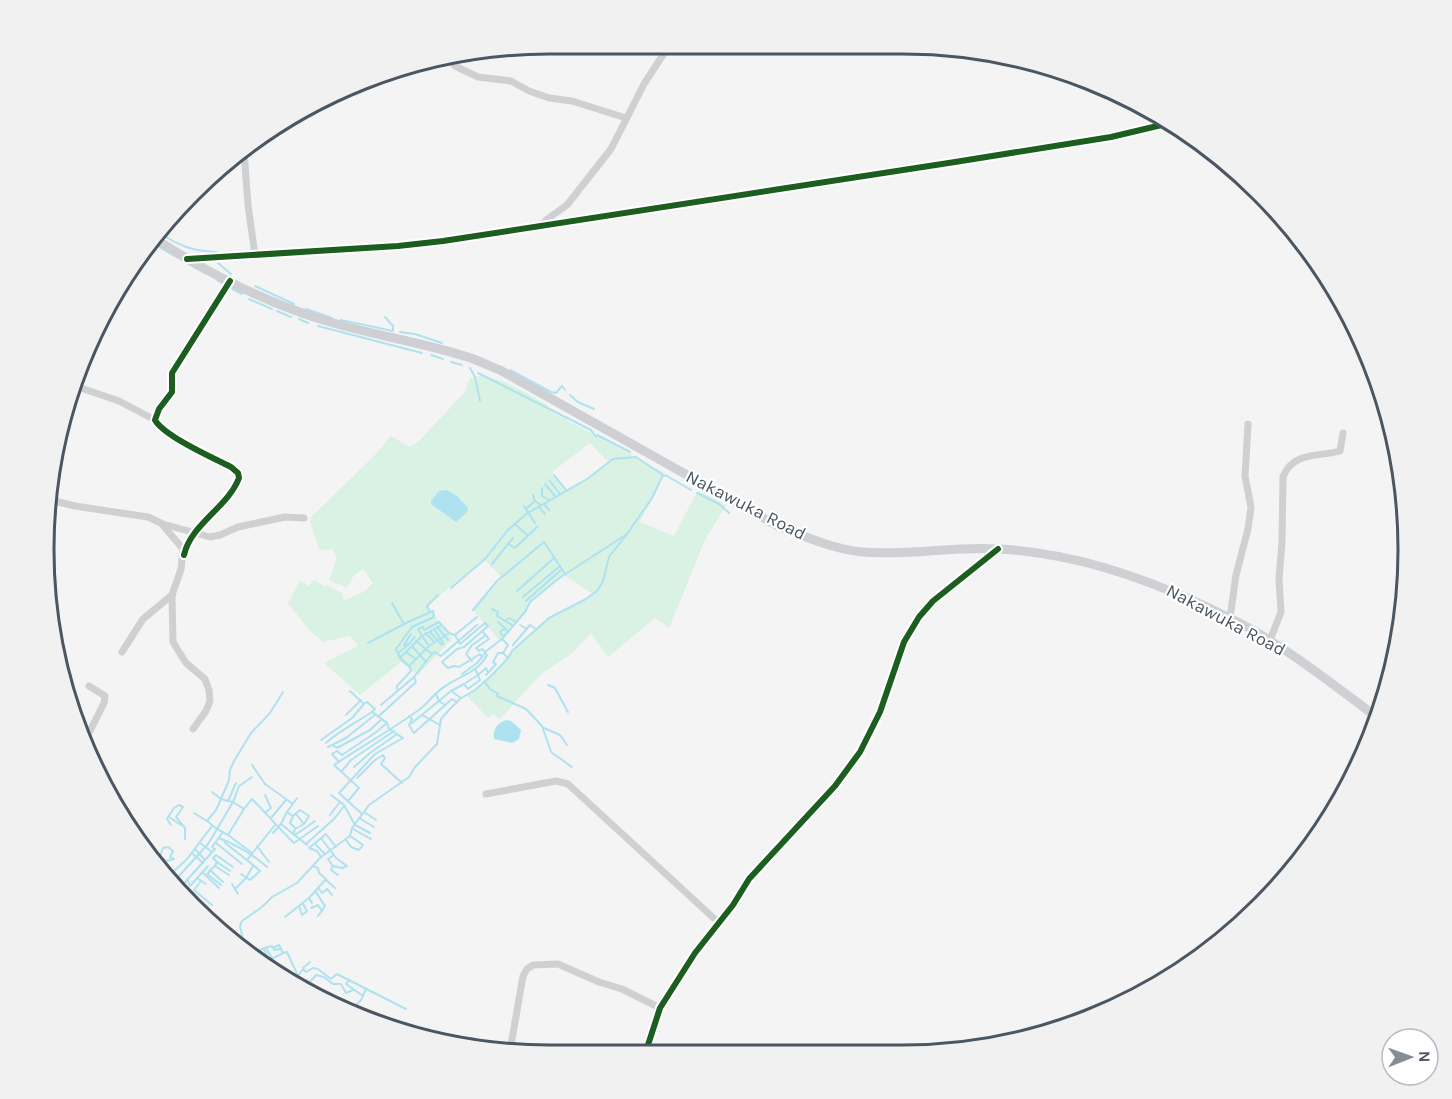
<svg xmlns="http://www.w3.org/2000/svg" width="1452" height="1099" font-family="Karla,sans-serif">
<rect width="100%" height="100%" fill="#f4f4f4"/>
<path fill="#d9f2e3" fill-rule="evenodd" d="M479 376C503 377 527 394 548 405V410L665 473 640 522 674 536 698 490 726 505 705 540 669 628 655 618 608 657 591 633 572 653 540 675 500 719 494 715H490L489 719 466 695C482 685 503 669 512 651L549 618 593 594 564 575 531 602 525 612 500 641 473 610 502 578 484 559 427 606 452 639 418 675 401 662 360 695 324 663 358 646 350 636 323 642 310 631 288 603 300 580 308 586 314 580 326 587 327 585 342 593 344 601 365 591 373 583 363 569 354 575 347 588 329 580 337 558 332 549 319 550 310 521 312 516 374 456 391 436 410 447 420 440 464 393 470 378ZM590 443 608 462 587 479 566 490 552 472Z"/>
<g fill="#aee2f0">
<polygon points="447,490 457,496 468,508 467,512 456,522 431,504 431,501 439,491"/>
<path d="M506 720 511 721 521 730 519 739 512 743 494 739C493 728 497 724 506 720Z"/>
</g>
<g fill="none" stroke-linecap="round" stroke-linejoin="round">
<g stroke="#aee2f0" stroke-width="2">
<path d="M161 234C182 247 193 251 217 252"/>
<polyline points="154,244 206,274"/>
<polyline points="218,263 231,274"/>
<polyline points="216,279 223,284"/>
<polyline points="255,286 294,304"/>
<polyline points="229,287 242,294"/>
<polyline points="249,299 272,309"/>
<polyline points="306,309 332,318"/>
<polyline points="277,311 291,317"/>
<polyline points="299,319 308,323"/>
<polyline points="341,320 393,331 393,326 385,317"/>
<polyline points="318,326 422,353"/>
<polyline points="400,332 415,334 442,343"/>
<polyline points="431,355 443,359"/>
<polyline points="451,362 462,365"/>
<polyline points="470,368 475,377 480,401"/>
<polyline points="510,370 551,392 556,393 562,386 565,390"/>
<polyline points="478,373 591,430 596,437"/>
<polyline points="570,395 578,402 594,409"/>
<polyline points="597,435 630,452"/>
<polyline points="554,475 566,490"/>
<polyline points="549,480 560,494"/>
<polyline points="545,484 555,496"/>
<polyline points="542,488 542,496 549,500"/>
<polyline points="697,493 719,504 729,513"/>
<polyline points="533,495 535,501 541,505"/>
<polyline points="544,504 549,510"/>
<polyline points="524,506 535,523"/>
<polyline points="539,507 545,514"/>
<polyline points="526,509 535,501"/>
<polyline points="516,525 527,535"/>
<polyline points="508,544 515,548 538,526"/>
<polyline points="492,564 513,538"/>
<polyline points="451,588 485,559 507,531 526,514 587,479 613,459 636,457 663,475"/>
<polyline points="517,591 554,558"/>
<polyline points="523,597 560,566"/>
<polyline points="526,601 562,569"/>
<polyline points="392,603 404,624"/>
<polyline points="492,609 498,612 497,616 512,625"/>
<polyline points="473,610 497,581 544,542 565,574"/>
<polyline points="430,612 427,606 438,595"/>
<polyline points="477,617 455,635 460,644 485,623 488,626"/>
<polyline points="506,620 509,618 516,622"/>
<polyline points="498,622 505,628"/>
<polyline points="520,625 527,629"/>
<polyline points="440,626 422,636 429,646 449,633 454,635"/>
<polyline points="437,627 448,640"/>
<polyline points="434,629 444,644"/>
<polyline points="430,632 442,645"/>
<polyline points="483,632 489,639 476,648 479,651 482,649 485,652"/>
<polyline points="426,633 434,642"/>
<polyline points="503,636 500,632 505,628 508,632"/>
<polyline points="502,639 508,645 503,653"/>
<polyline points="416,641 432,654"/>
<polyline points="368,643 408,622 433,611 434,617 412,627 396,649 400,658"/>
<polyline points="409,644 415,637"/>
<polyline points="513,645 530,625 536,629"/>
<polyline points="412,646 426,662"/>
<polyline points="406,652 416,659"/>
<polyline points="398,653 409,644 404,645 411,634"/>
<polyline points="485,653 482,657 480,654 459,667 454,666 448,668 442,662 457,649 464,647 488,626"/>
<polyline points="472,661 466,654 472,645 485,636"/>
<polyline points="409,666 429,646"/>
<polyline points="462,674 477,663 482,657"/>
<polyline points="486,675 496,664 493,662 498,653 503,653 508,658"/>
<polyline points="485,682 490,689 498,694 497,696 526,709 542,726 551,752 572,767"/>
<polyline points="464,684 478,675 475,669"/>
<polyline points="548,685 555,688 568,712"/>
<polyline points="397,689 397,686 411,671 409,666 400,658 422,636 418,629 423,627 424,630 439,622 449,633"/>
<polyline points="350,691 364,704 367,702 375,709 372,712 387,723 389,729 403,738 375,754 339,793 362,814"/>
<polyline points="451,691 464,684 468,689 480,680 478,675 486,668 488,673"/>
<polyline points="436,694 439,701 445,705"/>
<polyline points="381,705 414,677 432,654 435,652 441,656 477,625"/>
<polyline points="346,715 361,700"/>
<polyline points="422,715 440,725"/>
<polyline points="379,716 416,682 414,677"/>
<polyline points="409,716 412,719 409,725 414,733 452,699 457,702"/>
<polyline points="412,723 451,691 461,698"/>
<polyline points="544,728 560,735 567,745"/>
<polyline points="321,740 352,718 364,704"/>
<path d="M326 743C339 731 357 722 372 712"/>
<polyline points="332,745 337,748 370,730 382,719"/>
<polyline points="328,747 346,738 376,714"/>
<polyline points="339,762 332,754 337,751 342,755 375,733 387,723"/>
<polyline points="252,765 265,784 293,804"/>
<polyline points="354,767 370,753 397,734"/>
<polyline points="342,771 351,760 394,731"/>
<path d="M252 777 239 786 233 802 244 809 252 799C267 814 279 829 294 843L318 826"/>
<polyline points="357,778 375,760 383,755 385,758 381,764 402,783"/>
<polyline points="265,795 271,808 266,812"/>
<polyline points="331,795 344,805 355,825 370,833"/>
<polyline points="228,801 221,799 229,780 230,770 234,761 251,733 270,713 283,692"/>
<path d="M348 801 359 788 334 765C363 746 392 729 419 710 429 702 436 691 447 685 462 675 478 672 487 655L485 652 502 639 525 612 530 602 558 579 627 534 652 498 663 475 667 476 691 490"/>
<polyline points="287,812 297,798"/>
<polyline points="364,812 376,820"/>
<polyline points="194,813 207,821 216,810 221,799 212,792"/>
<polyline points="296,814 303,823"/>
<polyline points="330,815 339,803"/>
<polyline points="293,816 290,823 295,828"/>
<polyline points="169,817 181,825"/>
<polyline points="271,818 286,800"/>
<polyline points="359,818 374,827"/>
<polyline points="207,821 217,829 233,802 228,801 236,783"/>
<polyline points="281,824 307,845"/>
<polyline points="171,825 167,819 174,808 179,805 183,807 176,817 185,828 185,839"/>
<polyline points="353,829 371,839"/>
<polyline points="273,833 281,824 287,812 293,816 300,810 309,816 304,824 295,829 293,834"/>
<polyline points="228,835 252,853"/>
<polyline points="295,835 315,821"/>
<path d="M219 838C236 845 254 855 267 867"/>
<polyline points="321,838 336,858 347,866 342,868 333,866"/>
<polyline points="346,840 351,847 359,850 363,845 350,836"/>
<polyline points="226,841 225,843 247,860"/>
<polyline points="200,843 212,852"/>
<polyline points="216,843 242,864"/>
<polyline points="306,844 335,818 344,806"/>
<polyline points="315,844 325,854"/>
<polyline points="257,846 269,862"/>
<polygon points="168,847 173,851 170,857 174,859 166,861 162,859 160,856 163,848"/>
<polyline points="195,849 205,860"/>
<polyline points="192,853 203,863"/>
<polyline points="334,855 328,859 333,866 331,870 338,875"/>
<polyline points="321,857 317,851 309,848 326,834 336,847"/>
<polyline points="217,862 213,858 216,855 233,867"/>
<polyline points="215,866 217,862 230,871"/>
<polyline points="210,870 215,866 229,875"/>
<polyline points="202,872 219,888"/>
<polyline points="172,873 187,859 212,826"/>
<polyline points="207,874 221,885"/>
<polyline points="208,874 210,870 223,882"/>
<polyline points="241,874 250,880 260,871 247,860 275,825"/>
<polyline points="197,878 206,884"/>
<polyline points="326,880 335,888"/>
<polyline points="188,881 190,886 208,866"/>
<polyline points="201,881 194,890 212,905"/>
<polyline points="232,884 238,894"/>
<polyline points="183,886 179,876 208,844 217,829 228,835 244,809"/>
<polyline points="318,888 322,893 327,889 332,895"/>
<polyline points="235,889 246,878 253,866"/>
<polyline points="178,890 215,849 212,847 223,832"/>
<polyline points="316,892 325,906 318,916"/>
<polyline points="309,898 326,879 319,873 318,868 313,866"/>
<polyline points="198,902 245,943"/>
<polyline points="299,906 302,915 307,911 303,904"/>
<polyline points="311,908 318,905 322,911"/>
<polyline points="201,915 205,908"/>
<polyline points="210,917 225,932"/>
<polyline points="285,917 309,898 312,903"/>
<polyline points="206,919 210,912"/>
<polyline points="266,948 272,958"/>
<polyline points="245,949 240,926 242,921 262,907 272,897 297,883 321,857 350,836 352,828 369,805 409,777 415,767 437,744 441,719 448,711 460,699 475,690 491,676 508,658 512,651 549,618 586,599 597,591 603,581 609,557 627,534"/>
<polyline points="264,949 269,960"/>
<polyline points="274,950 281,949"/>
<polyline points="253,954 264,948 272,946 273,948 279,945 283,953 287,952 298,976 303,969 306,972 313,968 318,969 331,979 337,974 406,1009"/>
<polyline points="255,956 261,953"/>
<polyline points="258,958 263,955"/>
<polyline points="260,960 263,959"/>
<polyline points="264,963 283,953"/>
<polyline points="303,968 310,962"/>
<polyline points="349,980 346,984 363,996 366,989"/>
<polyline points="288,981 298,976 300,983 307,980 309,983 316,975 324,977 333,984 341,984 346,993 353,990"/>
<polyline points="300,983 301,988 305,985"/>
<polyline points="363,996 361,1000 352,1010 373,1019"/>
</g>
<g stroke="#ced0d2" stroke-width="7">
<polyline points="447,57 455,66 478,77 511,81 529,91 549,98 572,101 626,118"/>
<polyline points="244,151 248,205 255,255"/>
<polyline points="540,227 546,220 567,205 611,149 644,84 670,44"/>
<polyline points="190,259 398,246 443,241 955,162 1111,137 1170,123"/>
<polyline points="75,386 119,401 155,420"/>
<polyline points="50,500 75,506 148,517 161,523 183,549 181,569 172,595 143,619 122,652"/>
<polyline points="163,524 210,537 220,535 238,527 285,517 304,518"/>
<path d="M184 555C191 524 228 507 239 478L238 473 231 467C213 458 164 436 155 420L159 409 172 392V373L230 281"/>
<polyline points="172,595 173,642 186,663 205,679 209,690 210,701 206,711 193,729"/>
<polyline points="1230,618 1236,575 1248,529 1251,507 1245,476 1248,424"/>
<path d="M1270 640 1281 612 1279 579 1282 542 1283 477C1293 451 1319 457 1340 451L1343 433"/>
<polyline points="85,741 104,703 105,696 89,686"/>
<polyline points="486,794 556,781 568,784 719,923"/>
<polyline points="472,1041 497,1051"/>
<polyline points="510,1051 523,976 527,969 533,965 558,964 599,982 622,989 660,1008"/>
<polyline points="646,1051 660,1008 695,953 733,905 749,879 835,786 860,752 880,712 904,642 919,617 933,601 998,549"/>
</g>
<path stroke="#ced0d4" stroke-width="9" d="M157 240C208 273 265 302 323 320 368 334 415 341 461 355 474 358 487 365 500 370L776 525C804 536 832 549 862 552 908 556 953 546 999 549 1071 553 1137 575 1203 605 1226 616 1250 627 1271 641 1308 664 1343 692 1378 718"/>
<g stroke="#fff" stroke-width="10">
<g id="cycleway">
<polyline points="187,259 398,246 443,241 955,162 1111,137 1170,123"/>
<path d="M184 555C191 524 228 507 239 478L238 473 231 467C213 458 164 436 155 420L159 409 172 392V373L230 281"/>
<polyline points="646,1051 660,1008 695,953 733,905 749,879 835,786 860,752 880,712 904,642 919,617 933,601 998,549"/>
</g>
</g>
<use href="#cycleway" stroke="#1b5e20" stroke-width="6"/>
</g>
<g text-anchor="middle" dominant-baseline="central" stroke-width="4.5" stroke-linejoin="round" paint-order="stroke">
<g font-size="18" fill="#4a5661" stroke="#fff">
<text transform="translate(746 505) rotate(27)">Nakawuka Road</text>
<text transform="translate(1226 620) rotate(28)">Nakawuka Road</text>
</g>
</g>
<path d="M0 0H1452V1099H0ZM549 54H903A495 495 0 0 1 1398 549V550A495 495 0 0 1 903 1045H549A495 495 0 0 1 54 550V549A495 495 0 0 1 549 54Z" fill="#f1f1f2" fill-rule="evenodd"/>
<path fill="none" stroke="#4a5661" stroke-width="3" d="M549 54H903A495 495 0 0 1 1398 549V550A495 495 0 0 1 903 1045H549A495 495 0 0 1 54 550V549A495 495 0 0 1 549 54Z"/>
<g transform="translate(1410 1057) rotate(89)"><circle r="28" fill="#ffffff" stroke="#b7bbc0" stroke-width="1.5"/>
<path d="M0-4.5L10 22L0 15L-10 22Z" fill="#868d94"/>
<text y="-9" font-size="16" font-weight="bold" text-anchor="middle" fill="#4a5661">N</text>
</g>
</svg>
